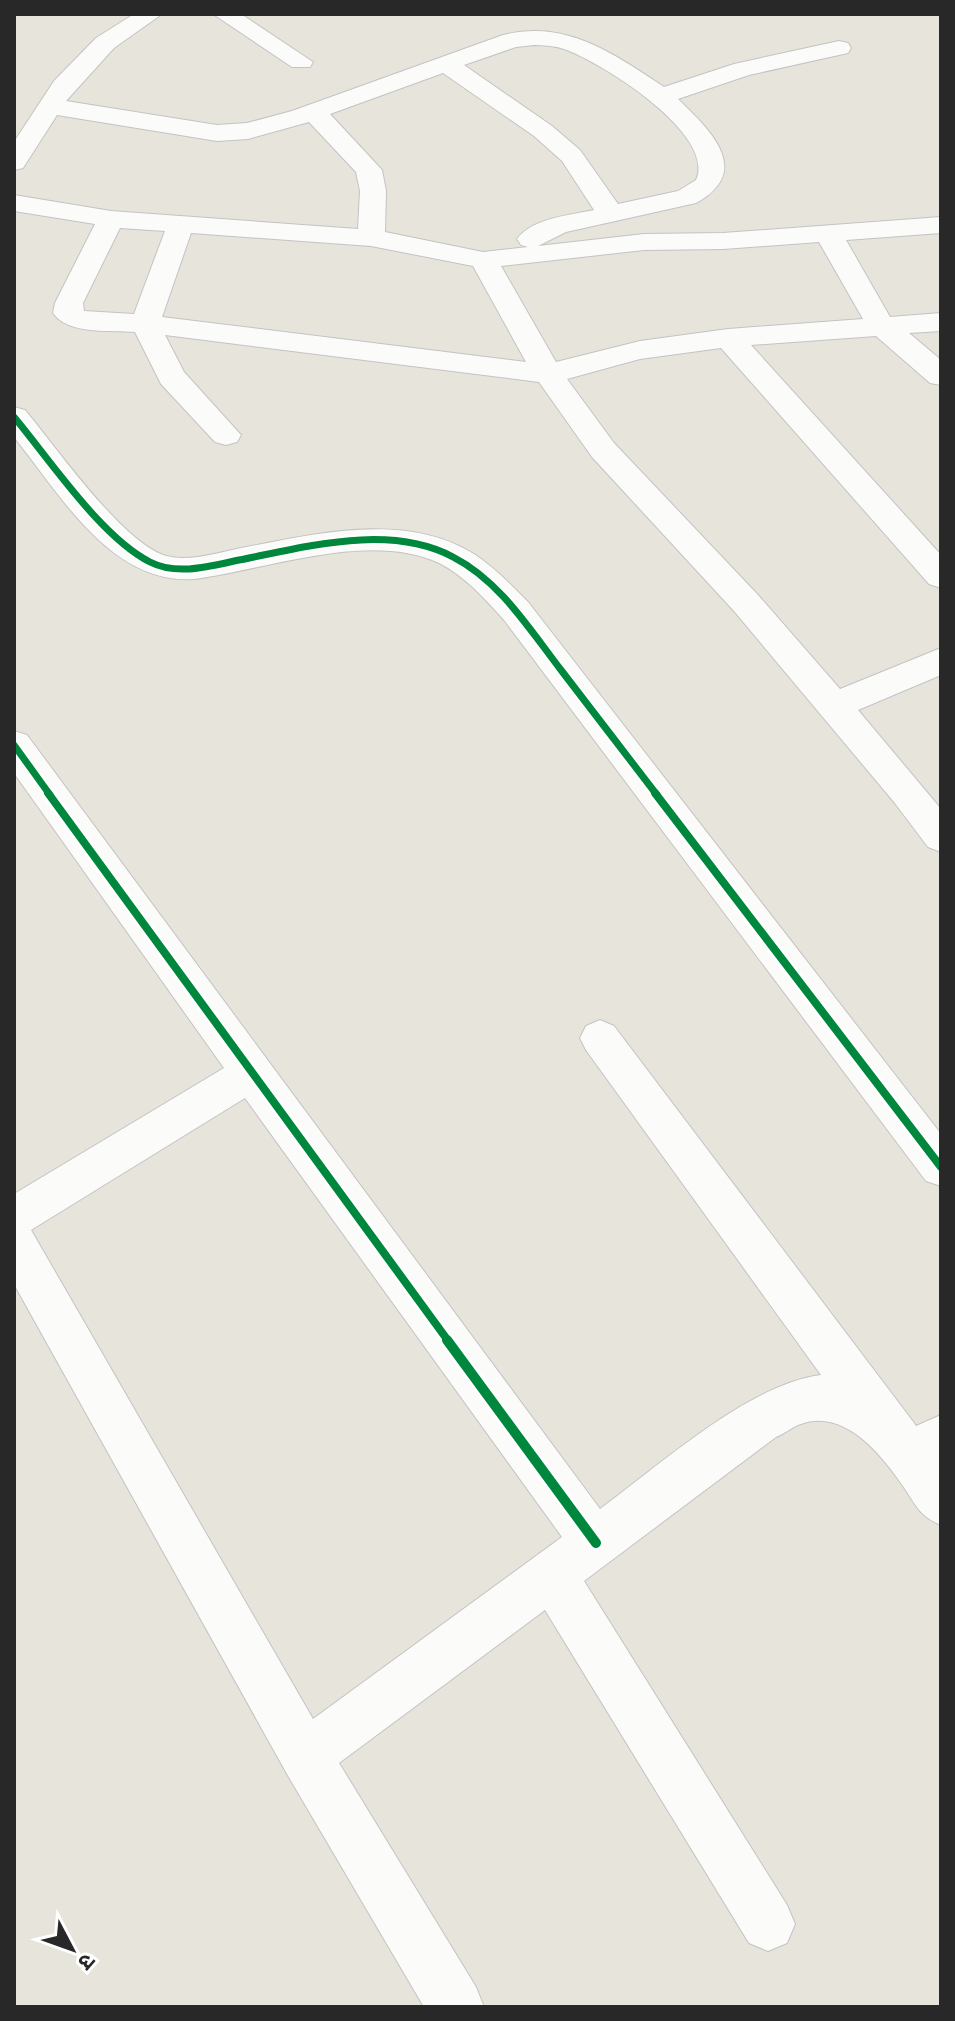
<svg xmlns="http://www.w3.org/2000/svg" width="955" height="2021" font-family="'Source Sans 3','Noto Sans Devanagari',sans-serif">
<rect width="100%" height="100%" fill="#e7e4dc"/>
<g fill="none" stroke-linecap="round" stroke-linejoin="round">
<g stroke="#c3c3c3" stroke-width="2">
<g id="street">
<path d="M134 14H162L114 48 66 101 217 125 247 123 292 111 503 35C566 19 614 54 664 87L734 64 839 41 848 43 851 48 848 53 749 75 678 99C710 130 754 171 696 203L566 232 538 246 644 234 723 233 941 217V233L846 240 890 317 941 313V331L909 333 941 360V385L930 383 876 336 751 345 941 555V588L929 584 721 348 640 359 567 379 614 443 758 595 840 689 941 648V675L858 710 941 809V852L928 847 894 802 734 611 592 457 539 382 165 335 184 372 241 435 237 442 226 445 215 442 161 384 135 332C110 330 68 335 53 313L55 303 95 224 14 211V195L111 211 358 229 360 191 356 172 309 122 248 139 217 141 57 115 23 168 14 170V142L54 81 96 38ZM534 45C544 45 555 46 564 49 601 62 717 134 696 180L678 191 618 204 580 150 552 126 464 65 516 47ZM443 73 534 136 562 161 594 210C571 215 532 218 517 239L521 245 528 247 483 252 385 232 386 191 382 170 330 114ZM120 228 165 231 134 314 84 311 83 303ZM191 233 371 246 473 266 526 362 162 317ZM819 242 863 319 728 329 640 341 556 362 501 266 644 250 723 249Z"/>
<polygon points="213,14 241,14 313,62 310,67 292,67"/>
<path d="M14 407 25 410C56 447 119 538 163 555 186 563 218 553 241 548 315 534 405 511 474 554 494 567 511 585 528 602L941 1134V1186L926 1181 504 620C485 599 465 576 439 563 369 530 266 570 194 579 111 585 60 494 14 437Z"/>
<path d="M14 731 27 735 600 1509C660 1465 749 1384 821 1375L586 1050 580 1038 586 1026 600 1020 614 1026 914 1423 916 1426 941 1415V1525C919 1516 916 1505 903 1486 881 1454 843 1406 798 1425 791 1428 784 1434 776 1437L584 1581 787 1905 795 1924 787 1943 768 1951 749 1943 545 1610 339 1763 476 1987 484 2007H424L287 1774 14 1284V1194L224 1068 14 773ZM245 1098 562 1537 313 1719 31 1230Z"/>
</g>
</g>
<use href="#street" fill="#fbfbfa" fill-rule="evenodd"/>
<g stroke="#fff" stroke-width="11">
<g id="cycleway-far2">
<path d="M14 417C50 460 101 537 150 562 177 576 211 566 239 560 306 547 389 523 453 557 500 581 530 630 561 670 593 712 625 753 657 795"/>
<polyline points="14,745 50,795"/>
</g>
</g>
<g stroke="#fff" stroke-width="13">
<g id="cycleway-far1">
<polyline points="48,793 449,1342"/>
<polyline points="655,793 941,1167"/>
</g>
</g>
<g stroke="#fff" stroke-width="15">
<polyline id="cycleway" points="447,1340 596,1543"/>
</g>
<use href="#cycleway-far2" stroke="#00873e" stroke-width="7"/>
<use href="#cycleway-far1" stroke="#00873e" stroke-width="8"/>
<use href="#cycleway" stroke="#00873e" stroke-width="10"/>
</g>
<rect width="955" height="2021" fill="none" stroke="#282828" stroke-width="32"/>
<g transform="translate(72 1949) rotate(131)" stroke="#ffffff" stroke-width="6" paint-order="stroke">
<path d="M0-6L14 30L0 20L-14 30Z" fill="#282828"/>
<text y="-12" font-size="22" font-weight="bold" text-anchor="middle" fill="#282828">उ</text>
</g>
</svg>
